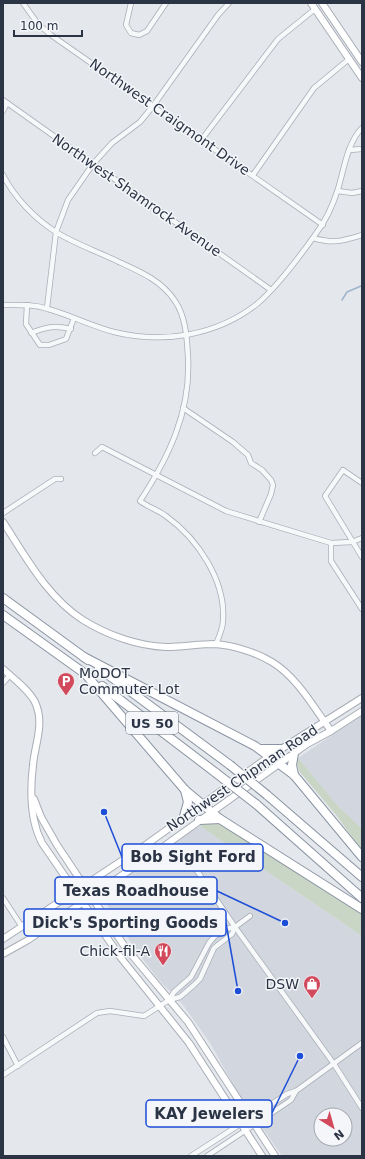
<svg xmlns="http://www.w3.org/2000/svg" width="365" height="1159" font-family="'DejaVu Sans',sans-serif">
<rect width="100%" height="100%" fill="#e4e7ec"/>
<g fill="#d2d6de" fill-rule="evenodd">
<polygon points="362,715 362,829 338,806 298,758"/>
<path d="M200 826 362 936V1156H282L237 1091 210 1043 183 1005 158 979 135 949 102 897 161 849ZM321 1115H345V1139H321Z"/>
</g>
<g fill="#c9d6c5">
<polygon points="298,758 338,806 362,829 362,851 337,816 299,771 297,762"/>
<polygon points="207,821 220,823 362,912 362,936 200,826"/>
</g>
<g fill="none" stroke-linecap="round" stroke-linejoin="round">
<polyline stroke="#9fb4cc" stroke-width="1.5" points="342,300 347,292 361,286"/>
<g stroke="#a9aeb7" stroke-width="6">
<g id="street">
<polyline points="23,3 38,24 51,35 323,225"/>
<polyline points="131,3 126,25 131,33 139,35 147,31 166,3"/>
<polyline points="3,100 271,290"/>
<polyline points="3,111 7,103"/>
<polyline points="202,139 278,39 315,9"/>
<polyline points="349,150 362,149"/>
<path d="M3 175C14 197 35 219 56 232 75 244 99 252 119 262 141 272 162 281 175 301 186 317 187 339 188 357 191 411 169 457 140 501 148 507 158 510 166 516 198 539 226 581 223 621 223 628 219 637 216 644"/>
<polyline points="253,175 314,88 349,59"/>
<polyline points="338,191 352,193 362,191"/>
<path d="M313 238C334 244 342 241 362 235"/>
<path d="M3 305C18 305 33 304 48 309 70 315 91 326 114 332 163 344 216 336 257 304 276 288 300 256 315 235 325 222 333 205 338 189 344 170 347 143 362 128"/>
<polyline points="27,305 26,324 40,345 49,345 66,339 74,318"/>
<polyline points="47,308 56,232 68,200 93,164 112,143 140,122 153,106 218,15 229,3"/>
<path d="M31 333C46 327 55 325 71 329"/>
<polyline points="183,408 233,442 248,455 251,463 262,470 271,480 273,485 271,494 259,522"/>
<polyline points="95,453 102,447 226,511 331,543 352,542 362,538"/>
<polyline points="362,483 343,470 325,496 362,557"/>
<polyline points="3,513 55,479 61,479"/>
<polyline points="331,543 331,561 362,609"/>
<polyline points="3,683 10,675"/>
<polyline points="163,847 175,850 189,859 235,927 334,1064 362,1108"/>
<polyline points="3,898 22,927"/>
<polyline points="169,1000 174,992 191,977 209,943 214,937 225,929 235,927 250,916"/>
<polyline points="3,1037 18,1066"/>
<polyline points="3,1075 97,1013 110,1011 144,1016 169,1000 180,997 194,985 200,979 214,948 232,934 235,927"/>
<polyline points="191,1156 287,1094 296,1091 362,1043"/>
<polyline points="207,1156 291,1100 296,1091"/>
</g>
</g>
<g stroke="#a9aeb7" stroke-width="8">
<g id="secondary">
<polyline points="311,3 362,78"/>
<polyline points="322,3 362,62"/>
<path d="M3 522C26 557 47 597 83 620 107 635 138 646 166 647 182 647 199 644 215 644 233 645 257 653 272 662 298 678 314 708 331 731"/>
<path d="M3 669C14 679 28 689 35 702 45 724 35 743 33 765 30 790 30 820 42 843L121 958 189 1043 262 1156"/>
<polyline points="34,799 41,817 57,845 125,947 188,1022 275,1156"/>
<polyline points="3,939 147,844 270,756 362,698"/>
<polyline points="3,954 28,940 163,847 307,744 331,731 362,711"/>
</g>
</g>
<g stroke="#8b94a3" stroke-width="10">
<g id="highway">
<polyline points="3,598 88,660"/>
<polyline points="3,615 91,678"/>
<polyline points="84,657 255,746 294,775 362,857"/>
<polyline points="99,668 230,765"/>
<polyline points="87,676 185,790 220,819 362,909"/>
<polyline points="102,686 216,773"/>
<polyline points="260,749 281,749"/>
<polyline points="294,753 292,765 294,775"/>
<polyline points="267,795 362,877"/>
<polyline points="256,804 362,898"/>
<polyline points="184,816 188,802 185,790"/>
<polyline points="199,820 220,819"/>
</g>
</g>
<use href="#street" stroke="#f7f8fa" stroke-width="4.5"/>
<use href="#secondary" stroke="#fff" stroke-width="6"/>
<use href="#highway" stroke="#fff" stroke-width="8"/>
<g stroke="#8b94a3" stroke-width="10" stroke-linecap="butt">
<g id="highway-bridge">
<polyline points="230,765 267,795"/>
<polyline points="216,773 256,804"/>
</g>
</g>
<use href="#highway-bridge" stroke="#fff" stroke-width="8"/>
</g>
<defs>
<g id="parking-pin" transform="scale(0.9)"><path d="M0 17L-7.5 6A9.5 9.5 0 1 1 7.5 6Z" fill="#d1495b" stroke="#f4f6f9"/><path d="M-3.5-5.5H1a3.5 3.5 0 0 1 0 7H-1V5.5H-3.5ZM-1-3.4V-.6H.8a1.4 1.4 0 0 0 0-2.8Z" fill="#fff"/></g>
<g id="restaurant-pin" transform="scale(0.9)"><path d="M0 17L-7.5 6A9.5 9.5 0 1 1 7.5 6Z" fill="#d1495b" stroke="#f4f6f9"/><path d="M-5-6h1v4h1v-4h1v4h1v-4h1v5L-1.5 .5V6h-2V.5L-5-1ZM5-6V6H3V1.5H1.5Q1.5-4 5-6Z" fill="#fff"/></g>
<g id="shop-pin" transform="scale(0.9)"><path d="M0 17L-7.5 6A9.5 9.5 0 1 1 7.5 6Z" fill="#d1495b" stroke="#f4f6f9"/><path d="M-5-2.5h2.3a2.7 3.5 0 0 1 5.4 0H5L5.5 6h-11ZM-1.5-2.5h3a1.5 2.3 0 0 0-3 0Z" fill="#fff"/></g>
</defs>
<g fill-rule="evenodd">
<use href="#parking-pin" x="66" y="681"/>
<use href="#restaurant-pin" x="163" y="951"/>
<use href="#shop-pin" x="312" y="984"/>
</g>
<g text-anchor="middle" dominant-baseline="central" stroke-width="3" stroke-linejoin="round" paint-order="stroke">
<rect fill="#f4f6f9" stroke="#676e7b" stroke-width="1" x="126" y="712" width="52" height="22" rx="3"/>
<g font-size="13" font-weight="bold" fill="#2b3445">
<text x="152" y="723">US 50</text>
</g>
<g font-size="14" fill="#2b3445" stroke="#f4f6f9">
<text transform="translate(170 117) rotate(35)">Northwest Craigmont Drive</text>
<text transform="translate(137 195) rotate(35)">Northwest Shamrock Avenue</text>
<text transform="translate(242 778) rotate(-34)">Northwest Chipman Road</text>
</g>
<g font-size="14" fill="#2b3445" stroke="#f4f6f9" text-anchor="end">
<text x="79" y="673" text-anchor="start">MoDOT<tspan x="79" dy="16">Commuter Lot</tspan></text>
<text x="150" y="951">Chick-fil-A</text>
<text x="299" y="984">DSW</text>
</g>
</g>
<path fill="none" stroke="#1d4ed8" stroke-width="1.5" d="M104 812L122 857M285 923L217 891M238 991L226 923M300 1056L272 1113"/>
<g fill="#1d4ed8" stroke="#f4f6f9" stroke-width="1.5">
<circle cx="104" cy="812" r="4"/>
<circle cx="285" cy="923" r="4"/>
<circle cx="238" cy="991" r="4"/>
<circle cx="300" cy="1056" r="4"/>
</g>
<g fill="#f4f6f9" stroke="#1d4ed8" stroke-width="1.5">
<rect x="122" y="844" width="141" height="27" rx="4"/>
<rect x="55" y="877" width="162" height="27" rx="4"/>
<rect x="24" y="909" width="202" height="27" rx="4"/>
<rect x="146" y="1100" width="126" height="27" rx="4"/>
</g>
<g font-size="15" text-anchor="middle" font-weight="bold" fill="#2b3445">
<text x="193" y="862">Bob Sight Ford</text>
<text x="136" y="896">Texas Roadhouse</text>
<text x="125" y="928">Dick's Sporting Goods</text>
<text x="209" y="1119">KAY Jewelers</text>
</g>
<rect width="365" height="1159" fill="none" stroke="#2b3445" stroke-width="8"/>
<g transform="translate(333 1127) rotate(143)"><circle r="19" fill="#f4f6f9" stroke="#a4a8b1"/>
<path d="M0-3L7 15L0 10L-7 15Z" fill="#d1495b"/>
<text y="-6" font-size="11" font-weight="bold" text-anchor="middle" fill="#2b3445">N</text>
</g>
<path d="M14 30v6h68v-6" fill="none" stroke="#2b3445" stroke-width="2"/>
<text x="20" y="30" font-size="12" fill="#2b3445" stroke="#f4f6f9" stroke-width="3" paint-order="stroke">100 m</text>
</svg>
